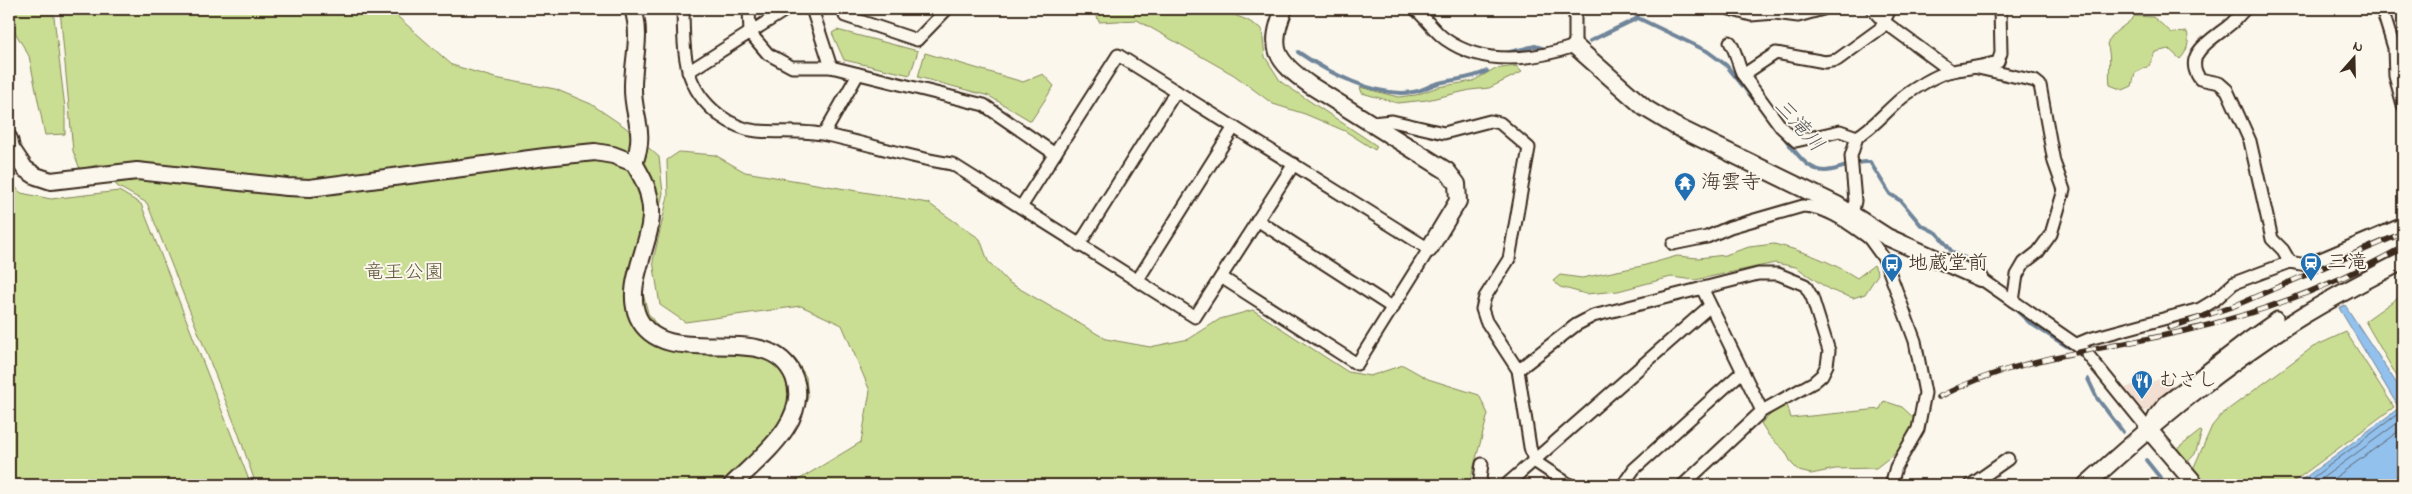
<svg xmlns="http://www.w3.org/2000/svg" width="2412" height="494" font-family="'Indie Flower','Klee One',sans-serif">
<rect width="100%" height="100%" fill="#fbf7ec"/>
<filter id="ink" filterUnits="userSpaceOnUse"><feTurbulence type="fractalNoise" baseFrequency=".02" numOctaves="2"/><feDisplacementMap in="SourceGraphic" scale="10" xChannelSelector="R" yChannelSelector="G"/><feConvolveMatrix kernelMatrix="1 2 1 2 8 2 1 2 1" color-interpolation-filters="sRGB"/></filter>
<g filter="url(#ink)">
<polygon fill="#f3dfd2" points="2168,376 2175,387 2145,412 2142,412 2123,389 2142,381 2145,384"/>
<g fill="#cade93" stroke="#828458">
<polygon points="9,9 53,9 65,108 65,134 45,135 29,56 9,22"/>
<polygon points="60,9 389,9 452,65 495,78 555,89 591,104 625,127 659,157 663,193 641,285 648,313 658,327 675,337 765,343 782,348 796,360 806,377 808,398 795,424 775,452 745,485 256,485 238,432 147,203 117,186 102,164 80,169 73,151"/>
<polygon points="1094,9 1219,9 1247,20 1262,29 1265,57 1281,82 1377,146 1375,150 1345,131 1305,114 1273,104 1234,75 1137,20 1099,22"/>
<path d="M2135 16 2153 17 2172 33 2187 32C2190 42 2187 52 2180 59L2169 49 2155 52 2149 66 2135 73 2132 86 2123 90 2110 85C2108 71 2112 57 2107 44 2112 31 2125 27 2135 16Z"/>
<polygon points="837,30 918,51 910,75 844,60 832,33"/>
<polygon points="925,53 1023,82 1043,74 1054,86 1031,121 989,96 918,77"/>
<polygon points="1516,66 1522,72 1489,88 1470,90 1427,100 1397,103 1362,93 1360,87 1398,97 1416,95 1438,87 1473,81 1494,69"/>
<polygon points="679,152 715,155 745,172 928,203 980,239 988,261 1008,282 1106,339 1150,347 1189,339 1220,319 1253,310 1348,372 1370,376 1403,365 1428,379 1479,395 1488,414 1470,481 1472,485 790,485 861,442 870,391 842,325 801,306 685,322 660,305 653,261 668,196 667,160"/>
<polygon points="9,180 21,193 51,199 119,191 141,204 251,485 9,485"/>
<path d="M1774 244C1804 251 1832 262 1857 278L1874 265 1878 274 1865 294 1853 298 1830 290 1796 267 1775 263 1695 280 1671 277 1618 291 1586 294 1560 287 1553 281 1560 275 1582 278 1642 266 1677 256 1698 258 1725 255 1749 247Z"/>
<polygon points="2403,294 2401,331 2403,340 2403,387 2365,321"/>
<polygon points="2346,332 2394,407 2289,485 2186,485 2212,426 2222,414 2313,347"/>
<polygon points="1786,401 1791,418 1880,409 1884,401 1902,407 1916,420 1898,451 1876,468 1835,469 1811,474 1799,471 1792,464 1785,451 1769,436 1761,423"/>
<polygon points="2200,431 2202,432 2195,454 2179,471 2167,457"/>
</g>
<polygon fill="#92c1ed" stroke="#6f859a" points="2345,305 2403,393 2403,485 2295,485 2399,408 2339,308"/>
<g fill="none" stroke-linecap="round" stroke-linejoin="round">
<g stroke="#5e6671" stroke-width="1">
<polyline points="2303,485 2403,410"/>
<polyline points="2313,485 2403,419"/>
<polyline points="2325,485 2403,428"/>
</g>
<g stroke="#6f859a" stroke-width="4">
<polyline points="1632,9 1638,18 1707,51 1726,65 1760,107"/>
<polyline points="1590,41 1638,18"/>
<path d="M1298 52C1327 72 1377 98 1413 92 1422 91 1430 85 1439 83 1456 79 1471 79 1487 71"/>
<polyline points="1501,54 1535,46 1545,49"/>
<path d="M1783 136C1795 151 1809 176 1832 170 1846 167 1855 161 1870 162L1890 194 1901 201 1921 225 1937 233 1953 253 1980 264 1984 273"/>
<polyline points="2014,308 2030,323 2068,347"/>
<polyline points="2088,379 2097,398 2123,432"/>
<polyline points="2146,460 2166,485"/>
</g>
<g stroke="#3b2a1e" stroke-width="15">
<g id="street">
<path d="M683 9C684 52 682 86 719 115 730 123 743 130 757 131 780 133 804 130 826 135 868 143 909 158 952 164L1195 317 1294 164"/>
<polyline points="749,9 750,33 768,54 792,67 831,67 984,105 1055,154"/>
<polyline points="812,9 831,67"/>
<path d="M1415 9C1426 18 1434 31 1445 39 1483 66 1533 60 1575 46V9"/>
<polyline points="1730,9 1751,15 1775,13 1798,16 1823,9"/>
<polyline points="1872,9 1883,21 1951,71"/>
<path d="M2245 9C2240 14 2236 19 2232 23 2215 38 2181 53 2200 79L2219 83 2227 90 2250 141 2272 239 2283 250 2290 262"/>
<polyline points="2382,9 2394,48 2395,76 2403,105"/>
<polyline points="845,16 917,40 947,9"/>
<path d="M1730 42C1737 53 1737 63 1743 75L1781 127 1796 141 1840 131 1857 137"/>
<polyline points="1978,68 2035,81 2040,85 2054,162 2064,190 2051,234 2038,252 2024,263 2017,275 2013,301"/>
<polyline points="688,72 787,9"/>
<polyline points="1743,75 1776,53 1825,62 1837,60 1881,28 1890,9"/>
<polyline points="1371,123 1392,121 1444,133 1490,121 1500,123 1529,148 1509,259 1485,297 1482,309 1486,321 1518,370 1530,447 1534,461 1570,485"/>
<polyline points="824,134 858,74"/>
<polyline points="1021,207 1118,55 1429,249 1357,364 1221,277"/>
<path d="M1852 215 1855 201 1851 156 1857 137C1876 126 1889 107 1907 94 1920 85 1937 74 1952 71 1968 68 1982 67 1998 62L2001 53 2000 9"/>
<polyline points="1257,220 1393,308"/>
<polyline points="1874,229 1869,238 1885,260 1915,341 1925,393 1918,429 1896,467 1891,485"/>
<path d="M1673 244 1707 237 1730 227 1803 206C1828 207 1849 224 1869 238"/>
<polyline points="1079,245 1176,91"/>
<polyline points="1980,278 2084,350 2148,429 2156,413 2165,402 2247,339 2277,318"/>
<polyline points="1137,281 1234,127"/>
<polyline points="1702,288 1762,411"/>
<polyline points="2077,344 2089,339 2200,309 2215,300 2234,283 2290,262 2306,265 2403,224"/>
<polyline points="1518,370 1576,325 1593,316 1758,274 1778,274 1805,285 1812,297 1829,351 1827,365 1822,375 1814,382 1762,411 1683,485"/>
<polyline points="1482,464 1480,479 1483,485"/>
<polyline points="1506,485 1710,306"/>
<polyline points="1623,485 1634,469 1742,372"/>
<polyline points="1971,485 2008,459"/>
</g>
</g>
<g stroke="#3b2a1e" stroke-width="20">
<g id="secondary">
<path d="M633 9C642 35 633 60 633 86 632 117 647 130 634 163"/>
<path d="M1284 9C1268 49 1276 61 1310 85L1447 171 1457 184 1458 201 1429 249"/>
<polyline points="1575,46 1645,108 1675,126 1837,205 1887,237 1980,278"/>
<path d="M9 139 11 148 25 169 36 176 51 181 137 171 287 187 310 188 545 157 595 152 613 155 634 163C641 175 648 187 650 201 658 237 622 281 638 317 665 375 769 315 794 377 811 420 759 458 732 485"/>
<polyline points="2148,429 2196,485"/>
<path d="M2086 485C2154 423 2225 363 2304 315 2336 295 2370 278 2403 261"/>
</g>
</g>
<use href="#street" stroke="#fbf7ec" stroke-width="11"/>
<use href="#secondary" stroke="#fbf7ec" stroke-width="16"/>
<g stroke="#3b2a1e" stroke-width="5.5">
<g id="rail">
<polyline points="2169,328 2234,306 2403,233"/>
<path d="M1939 397C2018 356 2099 351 2184 331 2262 313 2333 286 2403 247"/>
</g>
</g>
<use href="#rail" stroke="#fbf7ec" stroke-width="4" stroke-dasharray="11" stroke-linecap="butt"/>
</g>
</g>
<defs>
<g id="temple-pin" transform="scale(1.125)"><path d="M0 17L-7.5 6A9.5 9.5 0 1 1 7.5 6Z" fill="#1f6fb2" stroke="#fbf7ec"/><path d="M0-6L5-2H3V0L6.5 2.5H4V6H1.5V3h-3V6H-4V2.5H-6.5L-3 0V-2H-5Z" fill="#fff"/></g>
<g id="station-pin" transform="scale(1.125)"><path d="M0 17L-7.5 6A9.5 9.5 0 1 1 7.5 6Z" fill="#1f6fb2" stroke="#fbf7ec"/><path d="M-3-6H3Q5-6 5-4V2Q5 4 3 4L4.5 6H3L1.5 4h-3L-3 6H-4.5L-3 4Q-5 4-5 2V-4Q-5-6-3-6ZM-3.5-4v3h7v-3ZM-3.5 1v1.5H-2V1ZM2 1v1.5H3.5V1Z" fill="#fff"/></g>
<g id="bus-pin" transform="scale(1.125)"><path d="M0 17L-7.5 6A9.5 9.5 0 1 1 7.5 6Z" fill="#1f6fb2" stroke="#fbf7ec"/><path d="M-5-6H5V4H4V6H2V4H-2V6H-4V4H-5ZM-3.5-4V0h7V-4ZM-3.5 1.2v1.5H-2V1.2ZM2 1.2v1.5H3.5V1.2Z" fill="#fff"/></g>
<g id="restaurant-pin" transform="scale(1.125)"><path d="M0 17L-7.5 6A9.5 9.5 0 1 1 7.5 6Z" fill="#1f6fb2" stroke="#fbf7ec"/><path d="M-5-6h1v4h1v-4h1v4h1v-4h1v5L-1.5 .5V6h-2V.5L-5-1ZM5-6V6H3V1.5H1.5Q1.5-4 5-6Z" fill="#fff"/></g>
</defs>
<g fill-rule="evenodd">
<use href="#temple-pin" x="1685" y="183"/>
<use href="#station-pin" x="2311" y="263"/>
<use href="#bus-pin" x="1892" y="264"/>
<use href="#restaurant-pin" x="2142" y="381"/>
</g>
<g text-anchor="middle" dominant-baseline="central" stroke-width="4" stroke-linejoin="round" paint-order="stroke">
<g font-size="20" fill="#3b2a1e" stroke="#fbf7ec" text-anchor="start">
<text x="1701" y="183">海雲寺</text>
<text x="2327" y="263">三滝</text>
<text x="1908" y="264">地蔵堂前</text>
<text x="2158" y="381">むさし</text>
</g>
<g font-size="20" fill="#5f573b" stroke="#fbf7ec">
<text x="404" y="273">竜王公園</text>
</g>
<g font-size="21" font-style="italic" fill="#55575c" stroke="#fbf7ec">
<text transform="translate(1798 126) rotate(48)">三滝川</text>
</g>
</g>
<rect width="2412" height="494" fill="none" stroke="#fbf7ec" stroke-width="30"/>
<rect x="15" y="15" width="2382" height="464" fill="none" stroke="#3b2a1e" stroke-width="2" filter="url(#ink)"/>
<g transform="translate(2354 58) rotate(20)" stroke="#fbf7ec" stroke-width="4" paint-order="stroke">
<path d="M0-4L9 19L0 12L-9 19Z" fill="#3b2a1e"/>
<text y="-8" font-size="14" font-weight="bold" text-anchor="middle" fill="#3b2a1e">N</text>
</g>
</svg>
